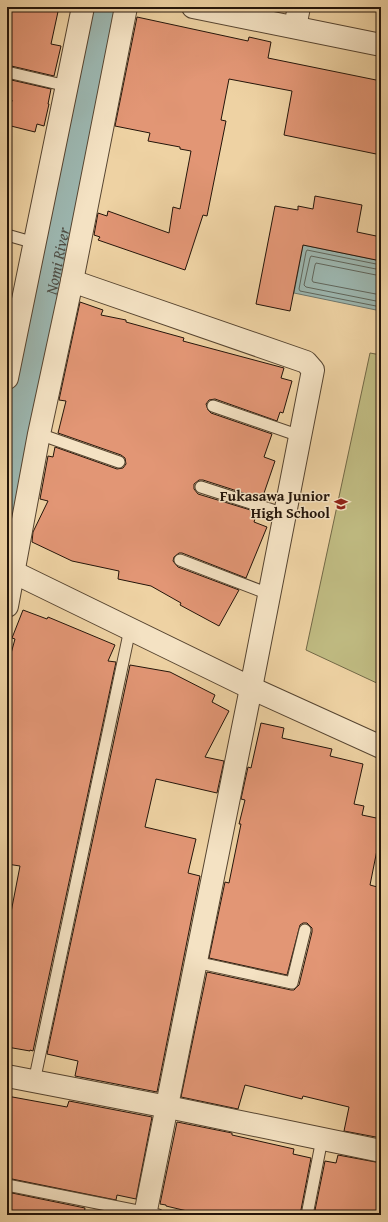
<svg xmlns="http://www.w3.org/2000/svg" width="388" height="1222" font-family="'Gentium Book Plus',serif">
<rect width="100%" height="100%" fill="#eed2a3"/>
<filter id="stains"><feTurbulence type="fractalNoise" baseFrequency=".005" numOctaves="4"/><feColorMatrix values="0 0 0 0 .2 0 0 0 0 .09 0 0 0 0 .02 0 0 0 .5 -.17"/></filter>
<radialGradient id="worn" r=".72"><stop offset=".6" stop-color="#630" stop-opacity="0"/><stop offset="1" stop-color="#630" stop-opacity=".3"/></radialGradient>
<g fill="#bfba81" stroke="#726846">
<polygon points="95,7 118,7 13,532 7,531 7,433"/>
<polygon points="370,353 381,355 381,685 306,650"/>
</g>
<polygon fill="#9cb6af" stroke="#6c766d" points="303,245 381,261 381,311 294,293"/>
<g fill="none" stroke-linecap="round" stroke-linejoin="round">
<g stroke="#60665c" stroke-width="1">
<polyline points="381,265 307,250 306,252 299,289 300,291 381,307"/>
<polyline points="381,270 311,256 310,258 304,285 306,287 381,302"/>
<polyline points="381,276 316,263 315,265 312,280 313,282 381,295"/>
</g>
<path stroke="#9cb6af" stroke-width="49" id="s1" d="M7 514 107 7"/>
</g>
<g fill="#e29675" stroke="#24150a">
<polygon points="7,7 59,7 51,44 61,46 54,76 7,65"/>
<polygon points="137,17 248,41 249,37 271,42 268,58 381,81 381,155 284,135 292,91 229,79 221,120 226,121 207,216 203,215 185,270 98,240 100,237 94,235 98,213 107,216 108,211 169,233 173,207 180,209 191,151 180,149 180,147 148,141 150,133 115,126"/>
<polygon points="7,79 51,89 48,104 49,104 44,126 37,124 35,132 7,125 12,100 7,99"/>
<polygon points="315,196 362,205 357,232 381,237 381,261 303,245 290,311 256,304 275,206 298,210 298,206 313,209"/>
<polygon points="80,302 103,310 101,315 126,320 126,322 184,338 183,341 284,368 281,378 292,381 283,413 280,412 277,421 215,399 209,400 206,404 208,410 211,413 272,434 264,457 275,461 262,499 203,480 199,480 194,484 194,489 198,494 257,512 254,522 267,527 246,578 182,553 179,553 174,557 173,561 178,567 239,590 219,626 180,605 181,603 151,586 118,579 119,571 72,561 32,542 33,532 48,501 40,499 48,456 53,457 55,447 117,469 123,468 126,464 125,458 121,455 58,433 66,401 59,400"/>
<polygon points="23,610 47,619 48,617 115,645 108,661 116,662 33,1051 30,1050 30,1051 7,1047 7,933 20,866 7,864 7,668 15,639 12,638"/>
<polygon points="130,665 170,672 215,695 212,702 229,711 205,757 224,761 217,793 156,779 145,827 196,839 188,873 200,876 157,1092 75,1076 78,1061 47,1054"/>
<polygon points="261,723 284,728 282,738 332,749 330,756 363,764 354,804 364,806 362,815 381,819 381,830 370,885 381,888 381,1138 344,1131 349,1107 303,1096 302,1099 245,1085 238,1109 181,1097 207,972 291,990 294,990 299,985 312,932 312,928 307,923 303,923 300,925 287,975 209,958 225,882 229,883 241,824 239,824 245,800 241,799 248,767 251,768"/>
<polygon points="7,1096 67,1107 69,1101 152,1117 136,1199 117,1195 116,1200 7,1178"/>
<polygon points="177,1122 232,1133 232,1135 294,1149 293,1154 311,1158 300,1215 204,1215 166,1206 166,1205 160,1204"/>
<polygon points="338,1155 381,1163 381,1215 314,1215 325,1161 336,1163"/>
<polygon points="7,1192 85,1208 84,1215 7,1215"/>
</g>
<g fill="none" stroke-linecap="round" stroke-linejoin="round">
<g stroke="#564430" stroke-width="13">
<g id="service">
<polyline points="7,72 67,86"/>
<polyline points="7,235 35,243"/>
<polyline points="213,406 300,436"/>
<polyline points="39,434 119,462"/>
<polyline points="201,487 285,514"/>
<polyline points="180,560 269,594"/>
<polyline points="195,962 292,983 305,930"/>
<polyline points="34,1082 130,629"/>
<polyline points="7,1185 158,1215"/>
<polyline points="307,1215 322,1139"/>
</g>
</g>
<g stroke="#564430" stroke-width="24">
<g id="minor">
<polyline points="193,7 381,45"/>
<polyline points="295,27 299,7"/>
<polyline points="72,281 306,362 313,370 251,688 145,1215"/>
<polyline points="7,378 83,7"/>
<polyline points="7,569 251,688 381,747"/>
<polyline points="7,606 39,434 72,281 126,7"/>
<polyline points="7,1076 168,1107 381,1151"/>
</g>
</g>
<use href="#service" stroke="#f4e2c3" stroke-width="11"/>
<use href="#minor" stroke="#f4e2c3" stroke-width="22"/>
</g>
<defs>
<g id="school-bare" transform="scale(1.08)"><path d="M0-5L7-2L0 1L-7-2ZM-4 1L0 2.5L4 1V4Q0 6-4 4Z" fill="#8f2418" stroke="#f4e2c3" stroke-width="2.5" paint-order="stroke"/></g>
</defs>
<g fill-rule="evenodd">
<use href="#school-bare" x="341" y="504"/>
</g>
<g text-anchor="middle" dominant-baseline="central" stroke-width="3" stroke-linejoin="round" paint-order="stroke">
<g font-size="15" font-weight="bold" fill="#24150a" stroke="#f4e2c3" text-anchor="end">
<text x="330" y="495">Fukasawa Junior<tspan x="330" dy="17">High School</tspan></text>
</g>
<g font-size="16" font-style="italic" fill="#4e4d44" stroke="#f4e2c3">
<text stroke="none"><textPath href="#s1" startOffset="258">Nomi River</textPath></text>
</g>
</g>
<rect width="388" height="1222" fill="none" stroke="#eed2a3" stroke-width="24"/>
<rect x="8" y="8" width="372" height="1206" fill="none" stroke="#24150a" stroke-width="2"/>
<rect x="12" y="12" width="364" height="1198" fill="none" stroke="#24150a"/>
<rect width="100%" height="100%" filter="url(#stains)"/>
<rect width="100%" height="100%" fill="url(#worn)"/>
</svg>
